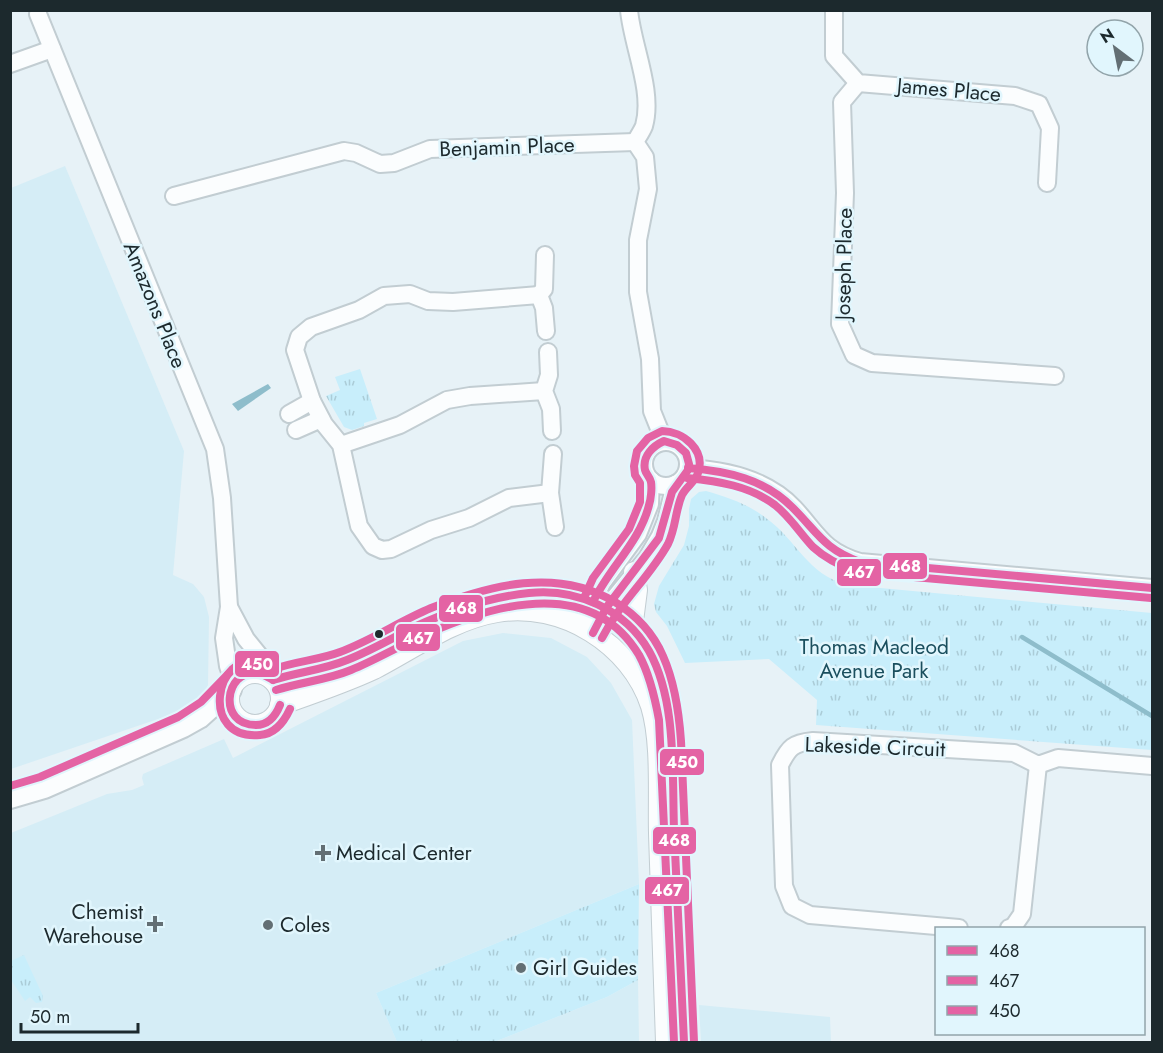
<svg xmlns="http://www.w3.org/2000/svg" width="1163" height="1053" font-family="Jost,sans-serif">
<defs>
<pattern id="grass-tufts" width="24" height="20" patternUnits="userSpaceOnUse" patternTransform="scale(1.5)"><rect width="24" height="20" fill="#c8eefb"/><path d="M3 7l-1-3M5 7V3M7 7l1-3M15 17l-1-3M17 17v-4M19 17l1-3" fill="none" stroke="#abccd7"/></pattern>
</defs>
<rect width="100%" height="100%" fill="#e7f2f7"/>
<g fill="#d5edf6">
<polygon points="65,166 184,451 173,575 193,584 204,597 209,617 208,685 203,695 194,703 161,718 11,769 11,188"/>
<polygon points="503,633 551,638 587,657 611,683 632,720 639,884 376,993 397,1042 11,1042 11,833 107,794 132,790 144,785 142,778 143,774 224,739 233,758 463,641"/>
<polygon points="638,980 639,1042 494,1042 607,997"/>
<polygon points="699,1005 830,1017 831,1042 701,1042"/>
</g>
<g fill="url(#grass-tufts)">
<polygon points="360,369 377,419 364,423 364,426 352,430 344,427 326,396 340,390 335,377"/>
<path d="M706 491C727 497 748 504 766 518 798 541 806 574 848 585L1152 613V750L816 725 817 700 769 659 685 663 667 626 656 612 654 604 659 586 684 545 689 526V509L691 499 699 492Z"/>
<polygon points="639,884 638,980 607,997 494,1042 397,1042 376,993"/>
<polygon points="24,955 43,996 42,1002 36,1003 30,997 25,1001 11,980 11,961"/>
</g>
<polygon fill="#8ebdcb" points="268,384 271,388 238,411 232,404"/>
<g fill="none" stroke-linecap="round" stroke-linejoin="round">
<polyline stroke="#8ebdcb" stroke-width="4.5" points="1022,637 1152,716"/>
<g stroke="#c2cdd2" stroke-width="20">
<g id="minor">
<path d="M629 10C632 45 654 91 644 126 642 131 638 137 635 142L645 157 648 189 638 240V292L650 359 652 411 664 441"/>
<polyline points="834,10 834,56 858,83 1015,96 1039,104 1050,128 1047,183"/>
<polyline points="38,14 215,449 222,498 229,607 224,638 228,666 234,683"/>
<polyline points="10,64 52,49"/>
<polyline points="858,83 842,102 845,193 840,324 854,355 872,363 1055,376"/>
<polyline points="174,196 344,151 356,153 380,164 394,163 430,149 635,142"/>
<polyline points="545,255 544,289 539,295 544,308 546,331"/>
<polyline points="539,295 453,302 428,301 410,294 384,296 359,310 311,327 299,337 295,350 312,401 324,424 341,445 359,526 373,546 382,550 391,549 431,530 469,518 509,498 550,493"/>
<polyline points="548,352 549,375 544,391 551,409 552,431"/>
<polyline points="289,414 312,401"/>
<polyline points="296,430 321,419"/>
<circle cx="666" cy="464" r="22"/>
<polyline points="341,445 400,425 447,400 470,396 544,391"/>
<polyline points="553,454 550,493 555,527"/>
<path d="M688 468C726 470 767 479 794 508 818 534 823 551 860 562L1152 588"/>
<polyline points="229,607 246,639 263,660 269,677"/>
<polyline points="581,626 602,583 638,534 650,504 651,480"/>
<polyline points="593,633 606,608 647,558 660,536 666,521 675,484"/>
<path d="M959 928 810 915 792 906 784 886 780 765C789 747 793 743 813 741L1014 753 1038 765 1058 758 1152 766"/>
<polyline points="1009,928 1013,927 1022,914 1038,765"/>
</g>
</g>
<g stroke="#c2cdd2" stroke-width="22">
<g id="major">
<polyline points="632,629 637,590 634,572"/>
<circle cx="255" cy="699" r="26"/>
<path d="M273 680C280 678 287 675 295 673 308 670 322 670 335 665 365 655 392 637 422 624 456 609 507 592 545 592 585 592 628 614 648 650 660 671 665 695 669 719L684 1042"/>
<path d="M280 705C311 694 344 683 374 669 413 649 453 619 497 612 562 601 631 644 651 706 662 742 658 795 659 833 661 903 664 973 666 1042"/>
</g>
</g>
<g stroke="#c2cdd2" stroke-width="26">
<polyline id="highway" points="10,797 44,787 183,726 199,717 230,689"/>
</g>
<use href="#minor" stroke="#fbfdfe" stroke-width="16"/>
<use href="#major" stroke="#fbfdfe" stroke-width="20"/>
<use href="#highway" stroke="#fbfdfe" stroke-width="22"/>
<g stroke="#e1f6fd" stroke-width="12">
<g id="bus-1">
<path d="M688 468C727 471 765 479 793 508 818 533 824 549 860 562L1152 588"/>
<path d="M593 602C609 568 640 542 649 505 651 499 652 488 651 482 650 477 646 474 645 470 642 456 653 446 664 441L677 445 686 453 689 464 688 470 672 492 659 538 606 608 593 633"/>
<path d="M273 680C298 672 323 670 347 660 370 651 391 639 412 628 449 611 489 597 529 593 576 588 625 609 649 651 677 701 672 773 674 829 677 900 681 971 684 1042"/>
<path d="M273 680C268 677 262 673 256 673 225 670 217 725 256 725 269 725 276 715 280 705"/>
</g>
</g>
<g stroke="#e1f6fd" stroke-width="12">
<g id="bus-2">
<path d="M687 478C718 481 750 486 775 505 790 517 800 533 813 547 826 559 841 566 857 572L1151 598"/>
<path d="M584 598 593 578 629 529 640 502V483L635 475 634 466 637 451 648 438 662 431C683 431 706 450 698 473 695 482 686 487 682 495 675 511 676 528 668 544 649 578 621 601 602 638"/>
<path d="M278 671C273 668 267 664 261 662 214 650 199 741 260 735 275 734 284 722 290 709"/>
<path d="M276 690C301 682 327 680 351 670 378 659 402 644 429 633 497 603 592 577 639 655 650 675 655 698 659 720L674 1042"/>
</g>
</g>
<g stroke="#e1f6fd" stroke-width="12">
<path id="bus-3" d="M10 786 40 777 178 717 201 702 232 670 242 664H263L274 669C296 661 319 660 340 652 372 640 400 621 431 608 490 585 557 567 615 602 636 615 653 633 663 656 675 683 679 712 681 741L694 1042"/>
</g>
<use href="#bus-1" stroke="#e463a4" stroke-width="8"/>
<use href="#bus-2" stroke="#e463a4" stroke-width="8"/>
<use href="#bus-3" stroke="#e463a4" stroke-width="8"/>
</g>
<circle fill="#1c292d" stroke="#e1f6fd" stroke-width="2" cx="379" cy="634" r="5"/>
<g fill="#636f74" stroke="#e1f6fd" stroke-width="2">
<path d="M320 844h6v6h6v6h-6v6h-6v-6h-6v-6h6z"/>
<path d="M152 915h6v6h6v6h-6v6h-6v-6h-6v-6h6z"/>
<circle cx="268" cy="925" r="6"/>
<circle cx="521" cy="968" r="6"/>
</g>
<g text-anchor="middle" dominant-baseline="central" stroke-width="5" stroke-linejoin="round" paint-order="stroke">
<g font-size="21" fill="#1c292d" stroke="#e1f6fd">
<text transform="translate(949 90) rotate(5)">James Place</text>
<text transform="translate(507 147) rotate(-2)">Benjamin Place</text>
<text transform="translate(844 264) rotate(-89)">Joseph Place</text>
<text transform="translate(155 305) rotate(68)">Amazons Place</text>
<text transform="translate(875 747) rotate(2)">Lakeside Circuit</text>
</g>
<g font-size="21" fill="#1b4f5e" stroke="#e1f6fd">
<text x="874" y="647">Thomas Macleod<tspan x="874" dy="24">Avenue Park</tspan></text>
</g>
<g font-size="21" fill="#1c292d" stroke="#e1f6fd" text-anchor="start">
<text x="336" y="853">Medical Center</text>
<text x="143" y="912" text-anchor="end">Chemist<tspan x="143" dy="24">Warehouse</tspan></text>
<text x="280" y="925">Coles</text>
<text x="533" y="968">Girl Guides</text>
</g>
</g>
<g stroke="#e1f6fd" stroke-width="2">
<rect x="882" y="552" width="46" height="28" rx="6" fill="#e463a4"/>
<rect x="836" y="558" width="46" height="29" rx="6" fill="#e463a4"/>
<rect x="438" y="594" width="46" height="29" rx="6" fill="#e463a4"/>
<rect x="395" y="623" width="46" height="29" rx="6" fill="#e463a4"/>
<rect x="234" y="650" width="46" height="28" rx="6" fill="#e463a4"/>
<rect x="659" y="748" width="46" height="28" rx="6" fill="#e463a4"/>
<rect x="652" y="826" width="45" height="29" rx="6" fill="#e463a4"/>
<rect x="644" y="876" width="46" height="29" rx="6" fill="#e463a4"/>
</g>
<g font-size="16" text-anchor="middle" font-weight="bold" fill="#fff">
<text x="905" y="572">468</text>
<text x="859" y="578">467</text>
<text x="461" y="614">468</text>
<text x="418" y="644">467</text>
<text x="257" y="670">450</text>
<text x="682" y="768">450</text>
<text x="674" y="846">468</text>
<text x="667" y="896">467</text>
</g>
<rect width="1163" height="1053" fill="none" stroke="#1c292d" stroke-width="24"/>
<rect x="935" y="927" width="210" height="108" fill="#e1f6fd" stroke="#92a4aa" stroke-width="1.5"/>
<rect x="947" y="946" width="30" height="9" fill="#e463a4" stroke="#92a4aa" stroke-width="1.5"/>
<text x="989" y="957" font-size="18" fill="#1c292d">468</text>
<rect x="947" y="976" width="30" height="9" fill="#e463a4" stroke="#92a4aa" stroke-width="1.5"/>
<text x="989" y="987" font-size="18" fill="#1c292d">467</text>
<rect x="947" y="1006" width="30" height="9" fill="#e463a4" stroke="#92a4aa" stroke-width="1.5"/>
<text x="989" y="1017" font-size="18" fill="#1c292d">450</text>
<g transform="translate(1115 48) rotate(328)"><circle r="28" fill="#e1f6fd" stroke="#92a4aa" stroke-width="1.5"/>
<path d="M0-4.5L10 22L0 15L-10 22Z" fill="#636f74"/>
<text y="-9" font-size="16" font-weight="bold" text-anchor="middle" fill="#1c292d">N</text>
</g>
<path d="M21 1023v9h117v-9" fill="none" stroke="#1c292d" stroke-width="3"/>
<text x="30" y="1023" font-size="18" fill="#1c292d" stroke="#e1f6fd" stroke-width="4.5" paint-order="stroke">50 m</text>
</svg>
